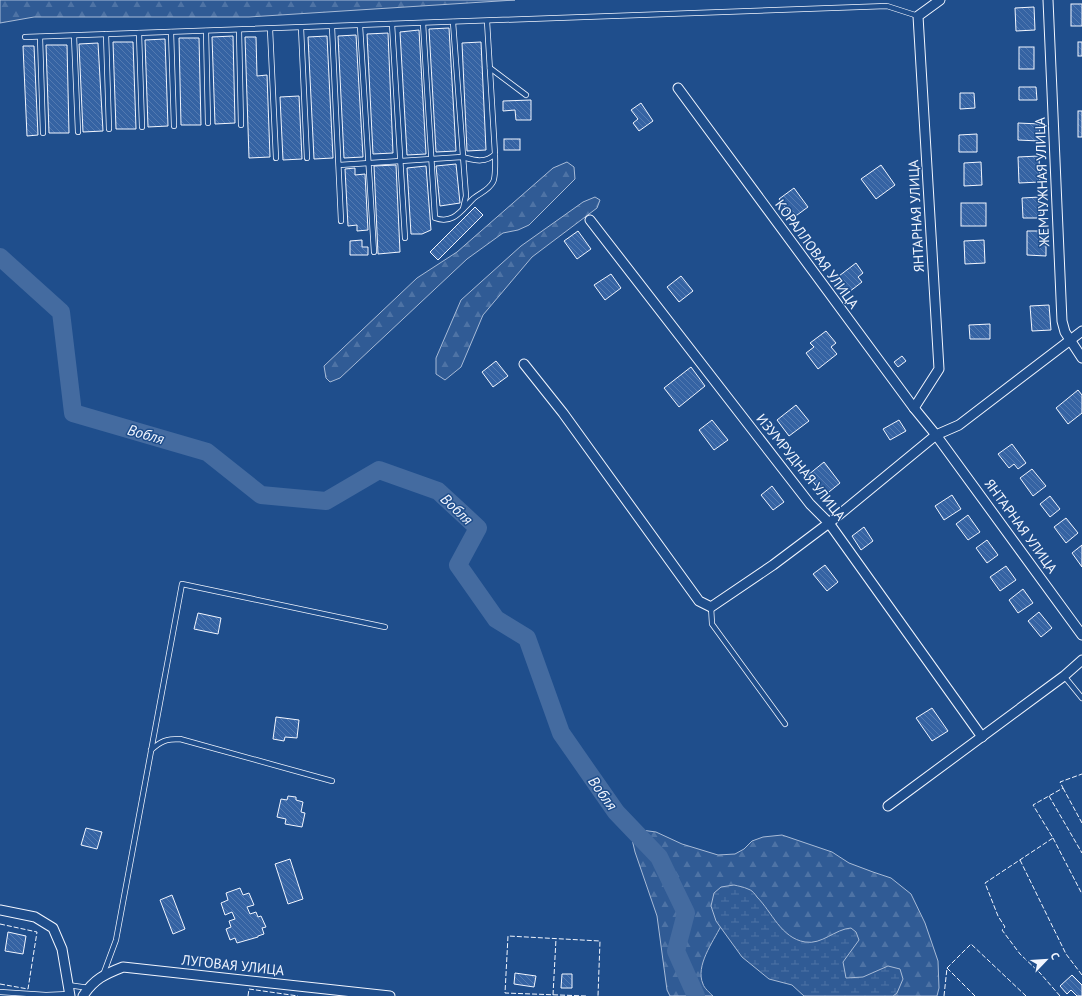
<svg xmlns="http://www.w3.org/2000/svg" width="1082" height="996" font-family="'PT Sans',sans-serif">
<defs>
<pattern id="forest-firs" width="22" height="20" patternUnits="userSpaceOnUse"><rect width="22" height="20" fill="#305b95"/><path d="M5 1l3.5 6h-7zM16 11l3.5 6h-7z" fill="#4e73a5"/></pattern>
<pattern id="wetland-marsh" width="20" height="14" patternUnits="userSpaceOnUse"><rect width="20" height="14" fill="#305b95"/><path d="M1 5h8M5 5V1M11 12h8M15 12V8" fill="none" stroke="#4e73a5"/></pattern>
<pattern id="building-back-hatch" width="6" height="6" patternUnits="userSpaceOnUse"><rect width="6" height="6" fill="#3563a3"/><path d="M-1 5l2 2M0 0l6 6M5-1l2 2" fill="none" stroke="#537ab1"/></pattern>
</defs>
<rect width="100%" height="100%" fill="#1f4e8c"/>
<g fill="url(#forest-firs)" stroke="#a8bbd7">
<polygon points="0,0 515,0 249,17 34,17 0,23"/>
<polygon points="567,162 574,167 575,179 529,225 518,230 503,233 467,259 340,378 330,382 326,378 324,366 417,278 457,252 553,168"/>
<polygon points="595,197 600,200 597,208 532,257 483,315 461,367 445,380 436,374 436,358 461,300 521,246 583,202"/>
<path d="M634 829 656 832 682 844 718 855 735 854 744 849 752 841 763 837 782 835 832 852 849 863 873 872 891 878 911 894 925 923 938 961 939 988 937 996H827L721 926C713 942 695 966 703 984 704 988 710 993 713 996H670L667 990 657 916 635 852 631 835Z"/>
</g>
<path fill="url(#wetland-marsh)" stroke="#a8bbd7" d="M734 885C738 886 744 887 748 889 752 890 755 894 757 897 772 912 781 938 805 942 822 945 835 929 851 928L856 932 859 940 843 962 846 978 863 977 888 966 900 969 903 979 897 993 893 996H804L792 985 769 979 742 957 716 921 711 906 714 893 721 887Z"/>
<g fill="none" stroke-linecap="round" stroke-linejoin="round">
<polyline stroke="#446ba0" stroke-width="18" points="0,257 61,312 73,413 207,452 261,495 326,501 379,470 438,491 478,528 458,565 496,619 527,638 561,733 616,812 659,857 686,913 676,951 696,996"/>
</g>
<g fill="url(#building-back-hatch)" stroke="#f2f6ff">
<rect x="1071" y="4" width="11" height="22"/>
<polygon points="1034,7 1035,30 1016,31 1015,8"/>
<polygon points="449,28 456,151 436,152 429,29"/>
<polygon points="419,30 426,154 407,155 400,32"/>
<polygon points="388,33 393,153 373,154 367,34"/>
<polygon points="356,35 363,157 344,158 338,36"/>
<polygon points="233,36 235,123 215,124 212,37"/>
<polygon points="327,36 333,158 314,159 308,37"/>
<polygon points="245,37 256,37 257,76 267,75 270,157 249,158"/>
<polygon points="179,38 199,38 201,125 181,125"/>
<polygon points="165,39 168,126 148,127 145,40"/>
<polygon points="113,42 133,42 136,129 116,129"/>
<polygon points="481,42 486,150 467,151 462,43"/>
<rect x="1078" y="42" width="4" height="14"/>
<polygon points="98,43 103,131 83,132 79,44"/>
<polygon points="46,45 67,45 69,133 49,133"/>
<polygon points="23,46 34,46 38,135 27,136"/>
<rect x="1019" y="47" width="15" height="22"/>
<polygon points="1019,87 1036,87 1037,100 1019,100"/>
<polygon points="960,93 974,93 975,108 960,109"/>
<polygon points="299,96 302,159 283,160 280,97"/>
<polygon points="531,100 531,120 516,120 515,110 503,111 503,101"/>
<polygon points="641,103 653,121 639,131 633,123 638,119 631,110"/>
<rect x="1078" y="111" width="4" height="26"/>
<polygon points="1018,123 1040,124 1039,141 1018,140"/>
<polygon points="977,134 977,152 959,152 959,135"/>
<rect x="504" y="139" width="16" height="11"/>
<polygon points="1039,156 1040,182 1019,183 1018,157"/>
<polygon points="981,162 982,185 964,186 964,163"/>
<polygon points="456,164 460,203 440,206 436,166"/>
<polygon points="396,165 400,252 378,254 374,166"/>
<polygon points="881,165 895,185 876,199 861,179"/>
<polygon points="426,166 431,230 422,234 411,234 407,168"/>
<polygon points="355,168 355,175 365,174 368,230 357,231 357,225 348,226 345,169"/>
<polygon points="794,188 808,207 793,218 779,199"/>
<polygon points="1040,197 1041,218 1023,218 1022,198"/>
<rect x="961" y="203" width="25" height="23"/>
<polygon points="475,207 483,215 438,260 430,252"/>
<polygon points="578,231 591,249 577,259 564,241"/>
<polygon points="1027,231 1046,231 1046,256 1027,255"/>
<polygon points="362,240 362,247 368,247 368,255 350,255 350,241"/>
<polygon points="984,240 985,263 965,264 964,241"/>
<polygon points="856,263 863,273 858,277 862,282 849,292 846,289 844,290 835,279"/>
<polygon points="611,274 621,288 605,300 594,285"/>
<polygon points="681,276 693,291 679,302 667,287"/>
<polygon points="1049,305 1051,330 1032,331 1030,306"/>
<polygon points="990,324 990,339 970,339 969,325"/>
<polygon points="826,331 836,343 831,347 837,354 818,369 806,353 814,347 810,343"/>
<polygon points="902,356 906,361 898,367 894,362"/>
<polygon points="496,361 508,376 493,387 482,372"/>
<polygon points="691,367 705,386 679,407 664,388"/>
<polygon points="1078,390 1082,395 1082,413 1068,424 1056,408"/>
<polygon points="796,405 809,421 789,436 777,420"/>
<polygon points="712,420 728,440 714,450 699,430"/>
<polygon points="899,420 906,431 890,440 883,429"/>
<polygon points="1012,444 1026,463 1018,469 1014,464 1009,468 998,454"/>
<polygon points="824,462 840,483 824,496 808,475"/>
<polygon points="1032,469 1046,486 1033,496 1020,478"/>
<polygon points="772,486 784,502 773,510 761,495"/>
<polygon points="952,495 961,509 944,520 935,506"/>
<polygon points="1050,496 1060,509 1050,517 1040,504"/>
<polygon points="968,515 980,532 968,540 956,524"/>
<polygon points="1066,518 1078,533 1066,543 1054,527"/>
<polygon points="864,527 873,541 861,550 852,536"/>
<polygon points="987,540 998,555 987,563 976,548"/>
<polygon points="1082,545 1082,567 1072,553"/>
<polygon points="825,565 838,582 827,591 813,574"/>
<polygon points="1006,566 1016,580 1000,591 990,577"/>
<polygon points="1023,589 1033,603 1018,613 1009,600"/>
<polygon points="1039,612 1052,628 1041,637 1028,621"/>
<polygon points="198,613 221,618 218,634 194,629"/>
<polygon points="932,708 948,731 932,741 916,718"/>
<polygon points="276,717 299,720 297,738 285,737 284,741 273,739"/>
<polygon points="288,796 296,797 296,800 303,802 301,812 305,813 302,827 285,824 286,819 277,817 281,799 287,800"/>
<polygon points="86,828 102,832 97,849 81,845"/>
<polygon points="290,859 303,899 288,904 275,864"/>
<polygon points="240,888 243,895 249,893 254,905 247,907 250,914 256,912 258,917 261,916 266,927 262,928 264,934 258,936 258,937 237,943 235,938 230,940 226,929 231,927 229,921 235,919 232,912 225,915 221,903 228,900 226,893"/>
<polygon points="172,895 185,929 173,934 160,900"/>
<polygon points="8,932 26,936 23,954 5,951"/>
<polygon points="515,973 536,976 534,987 514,984"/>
<polygon points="562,974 572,974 572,988 561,988"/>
<polygon points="1072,975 1082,985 1082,996 1077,996 1071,990 1067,994 1060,986"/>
</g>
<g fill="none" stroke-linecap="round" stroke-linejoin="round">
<g stroke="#f2f6ff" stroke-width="6">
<g id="service">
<polyline points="453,22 466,196 463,209"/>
<path d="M423 23 435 218C454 225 462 209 474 198 480 193 489 190 493 182 496 177 495 160 495 154"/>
<polyline points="392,24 405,238"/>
<polyline points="360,26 374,252"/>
<polyline points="332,27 341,221"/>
<polyline points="301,28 307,158"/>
<polyline points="270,29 276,158"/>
<polyline points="239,30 241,125"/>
<polyline points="206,31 208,123"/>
<polyline points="171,32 174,126"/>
<polyline points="139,33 142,127"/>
<polyline points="106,34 109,129"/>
<polyline points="74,36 78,132"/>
<polyline points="25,37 887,6 918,16"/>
<polyline points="40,37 43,133"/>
<polyline points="490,68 526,95"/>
<path d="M339 165 462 157C474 160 485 164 495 154L487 21"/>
<polyline points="711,607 712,624 785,724"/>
<polyline points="1064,676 1082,698"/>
<path d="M151 750C161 741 166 739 180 739L332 781"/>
<polyline points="103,975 116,940 182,584 385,627"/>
<polyline points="68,985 89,988"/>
<polyline points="0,992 46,995 69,994"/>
</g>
</g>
<g stroke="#f2f6ff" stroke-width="11">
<g id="minor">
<polyline points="1048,0 1062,321 1065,332 1082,358"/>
<polyline points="678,88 914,408 936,435 1082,635"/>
<polyline points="590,220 810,504 829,523 982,737"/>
<polyline points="524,364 563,413 699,601 711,607 773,565 829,523 936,435 959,425 1082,331"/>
<polyline points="914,408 939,369 918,16 940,0"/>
<polyline points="888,806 1064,676 1082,660"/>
<polyline points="0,910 35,917 53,928 62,949 70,996"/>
<path d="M83 996C94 979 105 974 123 967L390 996"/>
</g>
</g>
<use href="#service" stroke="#1f4e8c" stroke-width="4.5"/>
<use href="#minor" stroke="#1f4e8c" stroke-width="9"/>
<g stroke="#f2f6ff" stroke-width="1" stroke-dasharray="5 2" stroke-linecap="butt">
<polyline points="1063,788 1082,823"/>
<polyline points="1049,796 1082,853"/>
<polyline points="1053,838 1082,894"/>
<polyline points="1020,860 1066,954 1082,975"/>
<polyline points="0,924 37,932 28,989 0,984"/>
<polyline points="947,968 975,996"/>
<polyline points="553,995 556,939"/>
<polyline points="248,996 249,989 298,996"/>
<polyline points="586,996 505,993 508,936 600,941 598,996"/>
<polyline points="944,996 947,968 971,944 1026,996"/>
<polyline points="1060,996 1040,973 1020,954 1002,930 1005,927 998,916 985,883 1053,838 1033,805 1063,788 1060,782 1082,774"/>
</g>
</g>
<g text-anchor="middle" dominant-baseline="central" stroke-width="3" stroke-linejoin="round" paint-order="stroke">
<g font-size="14" fill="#f2f6ff" stroke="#1f4e8c">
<text transform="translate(1042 182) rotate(-92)">ЖЕМЧУЖНАЯ УЛИЦА</text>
<text transform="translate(916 216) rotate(-93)">ЯНТАРНАЯ УЛИЦА</text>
<text transform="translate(817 254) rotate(54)">КОРАЛЛОВАЯ УЛИЦА</text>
<text transform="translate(801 467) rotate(51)">ИЗУМРУДНАЯ УЛИЦА</text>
<text transform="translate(1021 526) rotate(54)">ЯНТАРНАЯ УЛИЦА</text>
<text transform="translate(233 965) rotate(6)">ЛУГОВАЯ УЛИЦА</text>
</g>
<g font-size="15" font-style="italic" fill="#f2f6ff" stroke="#1f4e8c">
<text transform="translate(146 434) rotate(16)">Вобля</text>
<text transform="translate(457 509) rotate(43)">Вобля</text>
<text transform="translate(603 793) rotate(54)">Вобля</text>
</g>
</g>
<g transform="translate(1046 960) rotate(65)" stroke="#1f4e8c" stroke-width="3" paint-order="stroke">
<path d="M0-3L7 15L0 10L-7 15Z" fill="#f2f6ff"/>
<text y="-6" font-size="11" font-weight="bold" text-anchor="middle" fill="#f2f6ff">С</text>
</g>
</svg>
